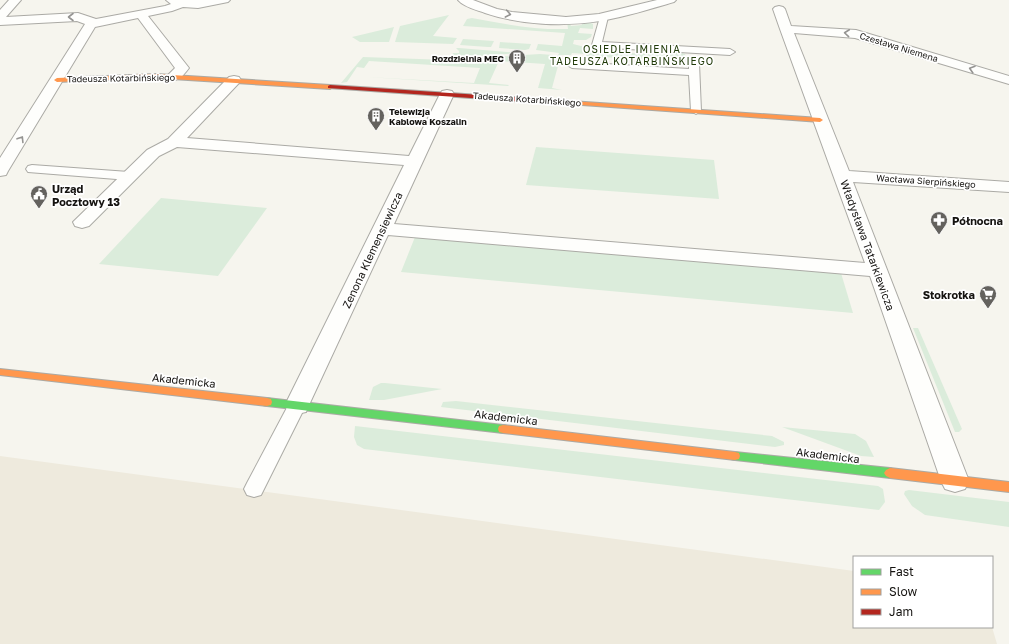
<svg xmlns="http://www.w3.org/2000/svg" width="1009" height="644" font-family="'Golos Text',sans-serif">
<rect width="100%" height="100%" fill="#f6f5ee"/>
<polygon fill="#eeeadd" points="0,456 854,571 854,627 992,627 997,644 0,644"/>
<g fill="#dbecdb">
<polygon points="449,15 433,36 457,38 453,44 395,42 400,26"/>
<path d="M472 18C504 24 536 30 568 29L567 21 569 22 571 26 582 25 581 22H589L593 24V29L580 28 578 33 592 34 591 37 586 40H574L573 44 585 47V51L670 55 671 51H676L685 54 686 57 667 56V61L586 56V54L572 53 571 55H561L560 60H556L559 53 536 50 538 44 562 46 565 33 463 26 467 19Z"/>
<polygon points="394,27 389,42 360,42 352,37"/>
<polygon points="463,39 494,41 491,47 488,47 460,45"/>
<polygon points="500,42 531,44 529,49 525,50 499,48"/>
<polygon points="456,48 459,48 520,53 451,58 453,53 459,53 459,51"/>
<polygon points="540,54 553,55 552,61 559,62 552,88 562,90 538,88 545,64 499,61 489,83 509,85 508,86 367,77 474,83 480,68 369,61 364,68 357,67 347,82 341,83 363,57 447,60"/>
<polygon points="536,147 714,160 719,199 526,185"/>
<polygon points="161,198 267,208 218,276 99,264"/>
<polygon points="415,237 841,273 853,313 401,272"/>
<polygon points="913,328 918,328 962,429 959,432 955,432"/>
<polygon points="381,383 385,383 442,389 384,400 369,400 373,387"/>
<polygon points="456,401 772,436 784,442 784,445 775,447 441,407 443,402"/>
<polygon points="355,426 878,486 883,489 885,502 879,510 364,449 357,445 354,437"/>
<polygon points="782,427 855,434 866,441 874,457 861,456"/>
<polygon points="909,490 1009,502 1009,527 925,515 912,506 904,494 905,491"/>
</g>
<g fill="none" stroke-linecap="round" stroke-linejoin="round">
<g stroke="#abaaa5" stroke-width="2">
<g id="lane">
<polygon points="604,14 608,17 602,42 730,49 735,52 730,55 594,47 592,45 600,17"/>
<polygon points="694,60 699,63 701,111 696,114 691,111 689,75 572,68 567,65 572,62 689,69 689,63"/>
<polygon points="32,165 129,172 133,173 135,176 133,179 129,180 28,172 26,169 28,166"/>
<polygon points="297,398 303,400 306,405 261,495 254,497 247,495 244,489 247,483 291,400"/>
</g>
</g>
<g stroke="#abaaa5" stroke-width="2">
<g id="street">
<path d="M9 0H21L6 17 78 13 96 19 165 6 171 4 166 0H230L228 2 198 8 183 7 172 11 148 16 189 68C183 76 178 82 168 80L166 77 175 68 138 18 95 27 8 171 6 175 0 176V158L85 24 77 21 0 25V10Z"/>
<path d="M458 0H473L497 9 512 12 566 17 599 14 657 0H676L674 2C650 9 625 17 600 21 563 27 521 25 485 13 477 10 464 7 458 0Z"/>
<polygon points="779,6 783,7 785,9 791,26 856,30 1009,76 1009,84 855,38 794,33 849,171 1009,182 1009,192 853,182 969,481 965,489 955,492 945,489 941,481 870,276 388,235 309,405 306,412 297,414 288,412 285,405 404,165 177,147 159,156 89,226 82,228 75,226 73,222 147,150 168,139 229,77 234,76 239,77 241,80 239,83 187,138 409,156 440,94 442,91 447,90 452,91 454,94 394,224 865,263 780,29 773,9 775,7"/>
</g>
</g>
<g stroke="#abaaa5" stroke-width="2">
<g id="fast">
<polygon points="267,398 503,425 507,426 508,429 507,432 503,433 267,406 263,405 262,402 263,399"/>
<polygon points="735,452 890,468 894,470 896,473 894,476 890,478 735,460 731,459 730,456 731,453"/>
</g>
</g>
<g stroke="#abaaa5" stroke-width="2">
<g id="slow">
<polygon points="156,74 330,85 333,87 330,89 156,78 57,82 54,80 57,78"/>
<polygon points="556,100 820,118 823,120 820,122 554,103 554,101"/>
<polygon points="0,369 267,398 271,399 272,402 271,405 267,406 0,375"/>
<polygon points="503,425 735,452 739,453 740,456 739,459 735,460 503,433 499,432 498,429 499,426"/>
<polygon points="890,468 1009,482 1009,492 890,478 886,476 884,473 886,470"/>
</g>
</g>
<g stroke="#abaaa5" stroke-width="2">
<polygon id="jam" points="330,85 556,100 559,102 556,104 328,88 328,86"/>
</g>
<use href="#lane" fill="#fefefc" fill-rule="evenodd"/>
<use href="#street" fill="#fefefc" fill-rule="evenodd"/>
<use href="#fast" fill="#63d668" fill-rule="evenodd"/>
<use href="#slow" fill="#ff974d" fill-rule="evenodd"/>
<use href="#jam" fill="#b3261e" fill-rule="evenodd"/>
</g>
<defs><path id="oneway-chevron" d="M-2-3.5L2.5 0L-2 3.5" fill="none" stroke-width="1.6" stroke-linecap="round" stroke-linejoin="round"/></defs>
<g stroke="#959492">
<use href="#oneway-chevron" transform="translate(508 14) rotate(11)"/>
<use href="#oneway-chevron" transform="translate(71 17) rotate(180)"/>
<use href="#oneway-chevron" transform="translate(847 33) rotate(-174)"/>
<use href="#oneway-chevron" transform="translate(972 69) rotate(-163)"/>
<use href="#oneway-chevron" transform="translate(21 139) rotate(-58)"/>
</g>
<defs>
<g id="building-pin" transform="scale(0.9)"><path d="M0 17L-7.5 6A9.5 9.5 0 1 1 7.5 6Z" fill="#64625e" stroke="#fff"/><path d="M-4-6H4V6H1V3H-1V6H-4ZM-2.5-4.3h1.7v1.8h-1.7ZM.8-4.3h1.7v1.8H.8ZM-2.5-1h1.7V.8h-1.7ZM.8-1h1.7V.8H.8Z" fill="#fff"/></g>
<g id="civic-pin" transform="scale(0.9)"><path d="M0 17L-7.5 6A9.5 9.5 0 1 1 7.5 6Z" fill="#64625e" stroke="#fff"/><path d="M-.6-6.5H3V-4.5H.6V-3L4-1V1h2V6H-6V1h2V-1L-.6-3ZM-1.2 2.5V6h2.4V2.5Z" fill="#fff"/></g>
<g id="pharmacy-pin" transform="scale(0.9)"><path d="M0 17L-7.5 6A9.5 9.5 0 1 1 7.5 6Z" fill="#64625e" stroke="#fff"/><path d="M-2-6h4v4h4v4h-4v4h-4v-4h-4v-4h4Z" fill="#fff"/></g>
<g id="supermarket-pin" transform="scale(0.9)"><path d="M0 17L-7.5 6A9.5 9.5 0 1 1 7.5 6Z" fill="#64625e" stroke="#fff"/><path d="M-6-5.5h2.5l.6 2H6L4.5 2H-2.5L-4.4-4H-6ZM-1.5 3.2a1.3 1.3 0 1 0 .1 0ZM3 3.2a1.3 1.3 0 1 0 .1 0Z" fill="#fff"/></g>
</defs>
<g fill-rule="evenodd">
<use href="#building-pin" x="517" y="58"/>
<use href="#building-pin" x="376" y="116"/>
<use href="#civic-pin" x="39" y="194"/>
<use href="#pharmacy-pin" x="939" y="220"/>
<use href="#supermarket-pin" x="988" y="294"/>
</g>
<g text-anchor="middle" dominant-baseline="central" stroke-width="3.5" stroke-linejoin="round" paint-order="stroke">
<g font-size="9" fill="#151310" stroke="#fff">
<text transform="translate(899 47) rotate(17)">Czesława Niemena</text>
<text transform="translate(121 78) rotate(-1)">Tadeusza Kotarbińskiego</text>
<text transform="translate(527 99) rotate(4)">Tadeusza Kotarbińskiego</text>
<text transform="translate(926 181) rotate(4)">Wacława Sierpińskiego</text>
</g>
<g font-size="9" font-weight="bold" fill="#151310" stroke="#fff" text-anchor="end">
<text x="504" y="58">Rozdzielnia MEC</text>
<text x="389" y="111" text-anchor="start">Telewizja<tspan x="389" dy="10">Kablowa Koszalin</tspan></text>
</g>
<g font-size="10" letter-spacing="1" fill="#203a08" stroke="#fff">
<text x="632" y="49">OSIEDLE IMIENIA<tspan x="632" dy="12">TADEUSZA KOTARBIŃSKIEGO</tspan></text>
</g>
<g font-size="11" font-weight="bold" fill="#151310" stroke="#fff" text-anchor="start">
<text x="52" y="188">Urząd<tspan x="52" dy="13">Pocztowy 13</tspan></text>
<text x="952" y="220">Północna</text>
<text x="975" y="294" text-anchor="end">Stokrotka</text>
</g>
<g font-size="11" fill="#151310" stroke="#fff">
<text transform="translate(868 245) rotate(70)">Władysława Tatarkiewicza</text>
<text transform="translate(372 250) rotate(-65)">Zenona Klemensiewicza</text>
<text transform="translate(184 380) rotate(6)">Akademicka</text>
<text transform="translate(506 417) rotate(7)">Akademicka</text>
<text transform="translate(828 455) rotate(7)">Akademicka</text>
</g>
</g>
<rect x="853" y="556" width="140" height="72" fill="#ffffff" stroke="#a1a19f"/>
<rect x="861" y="569" width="20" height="6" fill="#63d668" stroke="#a1a19f"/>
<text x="889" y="576" font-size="12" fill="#151310">Fast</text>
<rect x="861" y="589" width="20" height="6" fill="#ff974d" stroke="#a1a19f"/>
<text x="889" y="596" font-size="12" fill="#151310">Slow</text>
<rect x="861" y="609" width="20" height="6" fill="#b3261e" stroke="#a1a19f"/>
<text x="889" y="616" font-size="12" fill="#151310">Jam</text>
</svg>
